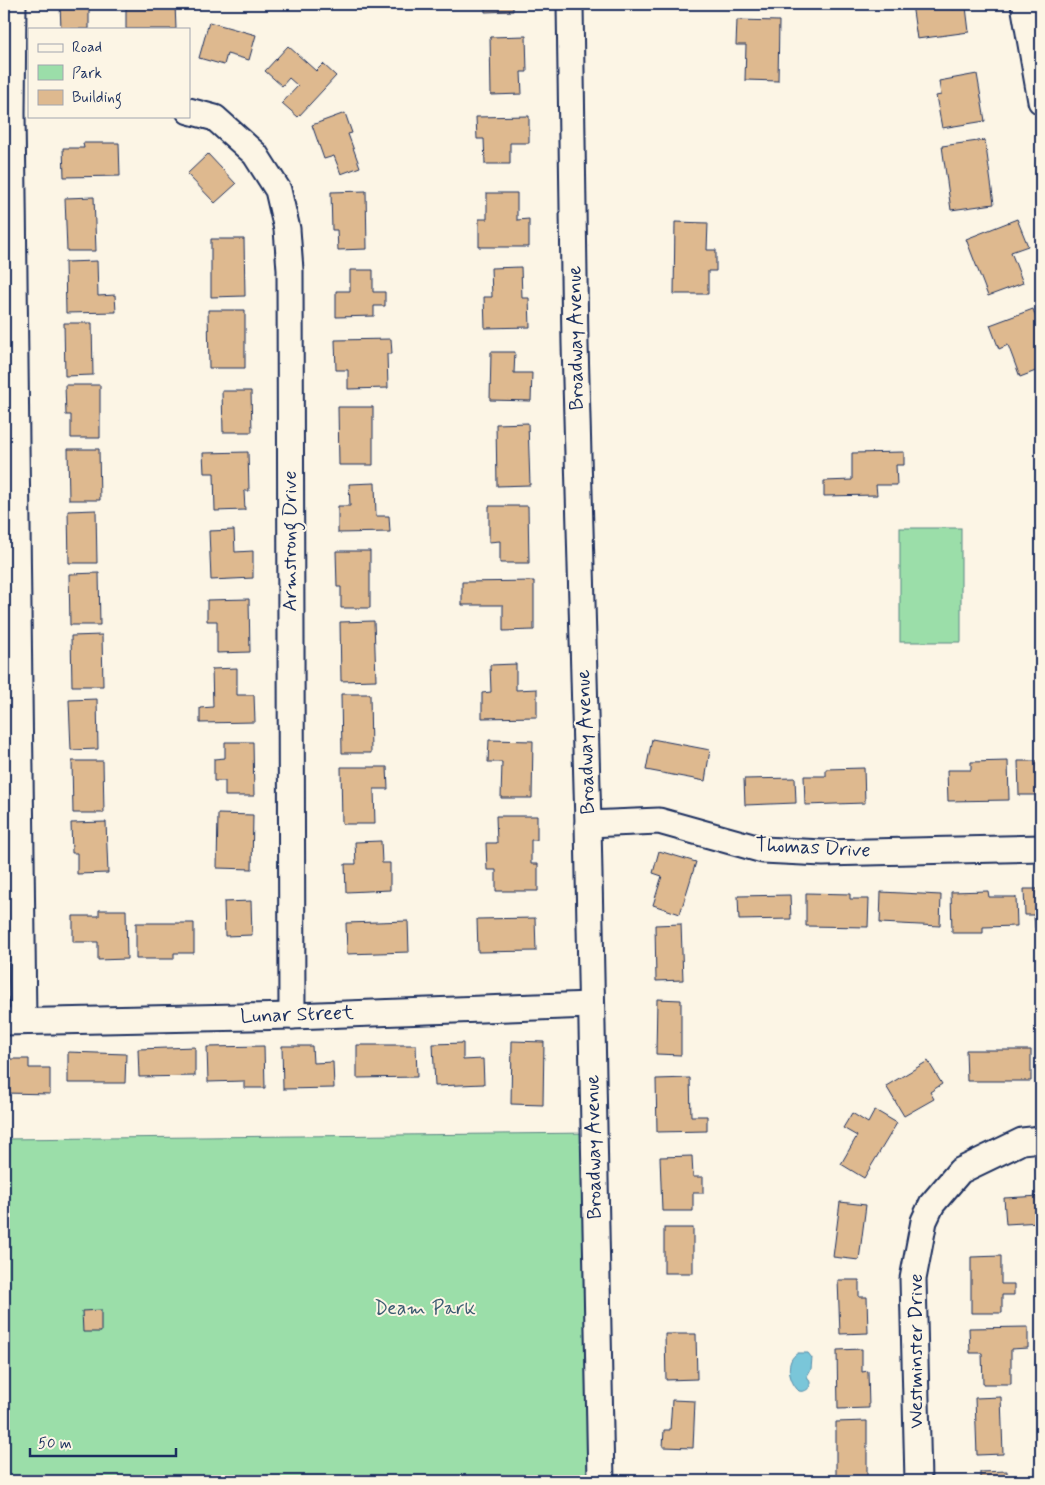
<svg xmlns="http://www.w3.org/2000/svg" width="1045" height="1485" font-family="Mynerve,sans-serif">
<rect width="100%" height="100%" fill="#fcf5e5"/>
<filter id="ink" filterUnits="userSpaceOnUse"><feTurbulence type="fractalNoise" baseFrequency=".02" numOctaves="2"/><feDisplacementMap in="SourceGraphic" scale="10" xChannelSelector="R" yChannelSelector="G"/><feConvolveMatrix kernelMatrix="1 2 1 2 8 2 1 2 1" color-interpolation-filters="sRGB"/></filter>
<g filter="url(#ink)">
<g fill="#9bdea9" stroke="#5b8684">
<rect x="900" y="528" width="61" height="114"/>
<polygon points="594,1133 601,1481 4,1481 4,1139"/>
</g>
<path fill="#7ac6d9" stroke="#548aa8" d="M798 1353H808L812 1358 811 1369 807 1376 810 1382V1386C808 1390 804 1392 799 1391 789 1382 784 1361 798 1353Z"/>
<g fill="#deb98f" stroke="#1b2f5e">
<polygon points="60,4 89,4 89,29 61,29"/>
<polygon points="126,4 175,4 176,29 126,29"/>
<polygon points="485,4 513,4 513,11 485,12"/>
<polygon points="912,4 952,4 953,9 966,7 969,32 917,39"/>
<polygon points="737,20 779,21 778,81 745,80 746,45 736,45"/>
<polygon points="209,22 256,35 249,60 227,54 224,65 199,58"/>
<polygon points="526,36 527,72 521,72 522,94 491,95 490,37"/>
<polygon points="288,46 316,71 323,64 336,76 298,117 282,103 298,86 289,78 282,86 265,71"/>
<polygon points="977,74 985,121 942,128 936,96 941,95 939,81"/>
<polygon points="345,113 352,133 348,134 360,167 341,174 334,156 324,159 312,125"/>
<polygon points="529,116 529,143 510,143 510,164 485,164 484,139 477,139 476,117"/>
<polygon points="985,140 994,204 951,210 942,146"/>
<polygon points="83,143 119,143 120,176 64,177 63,148 84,148"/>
<polygon points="208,154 236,184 215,203 187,174"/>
<polygon points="366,191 367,249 338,250 337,230 332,230 331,192"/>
<polygon points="487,193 517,193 517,220 529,219 529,247 479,247 479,219 487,219"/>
<polygon points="94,197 96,251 67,251 65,198"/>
<polygon points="1017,219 1028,246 1011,252 1023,283 988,296 966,239"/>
<polygon points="675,222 708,223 707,250 716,250 716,271 708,271 708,294 674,294"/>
<polygon points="211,239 244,239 245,296 211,297"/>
<polygon points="97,261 98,296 115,295 116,312 66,313 65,262"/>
<polygon points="521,267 522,298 529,298 530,327 485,328 484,297 492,297 491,268"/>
<polygon points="350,270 373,270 373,292 385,292 385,306 374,306 374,316 336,317 336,291 350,291"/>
<polygon points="1033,309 1041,332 1041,369 1020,377 1008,345 999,349 990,325"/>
<polygon points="208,310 245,310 245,368 209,368"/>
<polygon points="64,323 92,323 93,375 65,376"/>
<polygon points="391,339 392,354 387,354 388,388 348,389 348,370 336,370 335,340"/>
<polygon points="491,352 515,352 514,373 532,373 531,401 490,400"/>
<polygon points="65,385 100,385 100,438 71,438 71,415 66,415"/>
<polygon points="222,391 251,391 252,432 223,432"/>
<polygon points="338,407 373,407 373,465 339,465"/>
<polygon points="528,423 530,485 497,486 496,424"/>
<polygon points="68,449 99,449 100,500 69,500"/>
<polygon points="248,452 249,491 244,491 245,510 215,511 214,473 204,473 203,453"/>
<polygon points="904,452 904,465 896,465 897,485 876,485 877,495 824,496 824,481 852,480 852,453"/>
<polygon points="375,483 376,516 389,516 390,532 338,533 338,506 350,506 349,484"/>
<polygon points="489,506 528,506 529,563 500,563 500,541 489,542"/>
<polygon points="96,510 97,563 69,563 68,511"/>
<polygon points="234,530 235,552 253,551 253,578 211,580 209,531"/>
<polygon points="336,551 370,551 370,608 341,608 341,587 337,587"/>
<polygon points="99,573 100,625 70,625 69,574"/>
<polygon points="534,581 534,630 503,631 503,605 462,605 462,582"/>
<polygon points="249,599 250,652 217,653 217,621 207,621 207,600"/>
<polygon points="374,621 376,680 341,681 340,622"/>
<polygon points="102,635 103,686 72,686 71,636"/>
<polygon points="516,664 516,690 537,689 537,717 482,718 482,693 491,692 490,665"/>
<polygon points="237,668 237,695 254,695 255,722 200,723 200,708 213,707 212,669"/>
<polygon points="341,694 370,694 371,753 342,753"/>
<polygon points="97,699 98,749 71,750 69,700"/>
<polygon points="652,739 710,750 705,781 646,770"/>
<polygon points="489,740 533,741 532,798 501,798 502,762 488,762"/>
<polygon points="225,742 253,742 254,796 225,796 225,781 214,781 214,759 225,758"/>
<polygon points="72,761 103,761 104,813 73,813"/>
<polygon points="1008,761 1009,800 948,801 947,770 971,770 971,762"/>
<polygon points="1018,761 1041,761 1041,795 1019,795"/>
<polygon points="341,767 387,767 388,789 374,789 375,824 342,824"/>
<polygon points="864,768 865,803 805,805 804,776 826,776 826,769"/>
<polygon points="795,778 796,803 745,805 744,779"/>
<polygon points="218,814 253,815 252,869 217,868"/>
<polygon points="496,816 537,816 537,840 531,840 531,864 538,864 538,891 496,891 496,870 487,870 486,843 497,843"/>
<polygon points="106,822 108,873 77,874 77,853 72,853 71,823"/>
<polygon points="381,841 382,863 390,863 390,890 346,892 345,864 356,864 355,842"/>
<polygon points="659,851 696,862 680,914 653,905 662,876 653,873"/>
<polygon points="1024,889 1041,889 1041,927 1035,928 1034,915 1025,915"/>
<polygon points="988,891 989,897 1016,897 1017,926 983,927 983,933 952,933 951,892"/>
<polygon points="881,892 941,895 940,926 880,923"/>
<polygon points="806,893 850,894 850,899 869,899 868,927 806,926"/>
<polygon points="790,895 791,919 739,920 738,896"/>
<polygon points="251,901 252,935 225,936 224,902"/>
<polygon points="99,910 126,910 127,959 98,960 98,942 73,942 73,916 99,916"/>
<polygon points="535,918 536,951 478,952 477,919"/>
<polygon points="408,921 409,952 347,954 346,923"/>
<polygon points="136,923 194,923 194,953 174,953 174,959 136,959"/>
<polygon points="681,924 683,980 656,981 655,925"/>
<polygon points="657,999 681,1000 681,1055 656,1054"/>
<polygon points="512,1041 544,1042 543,1105 511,1104"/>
<polygon points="463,1043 463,1060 483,1059 484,1084 435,1086 433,1044"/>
<polygon points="357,1045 416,1045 417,1077 357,1078"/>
<polygon points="264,1046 265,1088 244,1088 244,1081 208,1082 207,1047"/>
<polygon points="282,1046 312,1046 313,1063 333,1062 334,1088 283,1089"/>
<polygon points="195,1047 195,1076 139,1077 138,1049"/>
<polygon points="1041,1049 1041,1079 1039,1079 1038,1050"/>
<polygon points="966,1050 1031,1050 1031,1081 967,1081"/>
<polygon points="68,1052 126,1054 125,1083 68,1083"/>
<polygon points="4,1059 29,1059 29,1068 50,1068 50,1094 4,1093"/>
<polygon points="928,1061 942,1084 930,1092 934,1099 904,1116 886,1086"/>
<polygon points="690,1078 691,1116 707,1116 707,1131 657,1132 656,1079"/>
<polygon points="875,1110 897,1123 864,1178 841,1164 857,1136 843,1128 852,1113 868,1123"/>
<polygon points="692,1156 693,1177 703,1177 703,1193 693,1193 693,1211 662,1211 660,1157"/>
<polygon points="1041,1196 1041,1222 1006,1224 1004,1198"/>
<polygon points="840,1202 866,1205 859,1260 833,1257"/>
<rect x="664" y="1228" width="29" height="45"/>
<polygon points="1001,1256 1001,1284 1014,1284 1014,1295 1002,1295 1002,1313 971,1313 971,1257"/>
<polygon points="838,1280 859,1280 859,1297 867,1297 868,1333 840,1334"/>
<polygon points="101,1310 101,1332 83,1332 82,1311"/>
<polygon points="1028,1327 1028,1348 1011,1349 1011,1384 983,1384 982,1353 970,1353 969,1328"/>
<polygon points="665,1334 696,1334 697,1379 666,1380"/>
<polygon points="862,1349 862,1372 868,1371 869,1408 838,1409 837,1350"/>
<polygon points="1001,1397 1003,1454 977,1455 975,1398"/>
<polygon points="672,1400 695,1401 693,1448 663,1447 664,1430 670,1430"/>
<polygon points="867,1421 867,1480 836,1480 836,1422"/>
<polygon points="1007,1471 1007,1481 980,1481 980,1472"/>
</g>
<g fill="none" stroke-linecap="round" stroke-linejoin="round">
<g stroke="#1b2f5e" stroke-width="29">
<g id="minor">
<polyline points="13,4 12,113 23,1021"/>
<polyline points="570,4 575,344 588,824 601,1481"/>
<polyline points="1024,4 1041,101"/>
<polyline points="189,111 215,118 255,154 278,190 287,229 290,270 292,1016"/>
<polyline points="588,824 659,821 763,850 823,853 1041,848"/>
<polyline points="4,1022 292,1016 591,1005"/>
<polyline points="918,1481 913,1279 924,1221 932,1204 960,1171 1022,1141 1041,1139"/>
</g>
</g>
<use href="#minor" stroke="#fcf5e5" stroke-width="25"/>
</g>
</g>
<g text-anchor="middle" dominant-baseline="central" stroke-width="4" stroke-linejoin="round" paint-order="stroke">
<g font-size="20" fill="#1b2f5e" stroke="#fcf5e5">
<text transform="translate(576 338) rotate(-91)">Broadway Avenue</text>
<text transform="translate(290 541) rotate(-90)">Armstrong Drive</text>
<text transform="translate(586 742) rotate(-92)">Broadway Avenue</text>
<text transform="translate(813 848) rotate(3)">Thomas Drive</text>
<text transform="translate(297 1015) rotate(-2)">Lunar Street</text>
<text transform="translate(594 1147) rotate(-91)">Broadway Avenue</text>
<text transform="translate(916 1351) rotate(-90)">Westminster Drive</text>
</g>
<g font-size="20" fill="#3b5b71" stroke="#fcf5e5">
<text x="425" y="1308">Deam Park</text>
</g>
</g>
<rect width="1045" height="1485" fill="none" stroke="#fcf5e5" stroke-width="20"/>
<rect x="10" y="10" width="1025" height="1465" fill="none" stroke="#1b2f5e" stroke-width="2" filter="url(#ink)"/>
<rect x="28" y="28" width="162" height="90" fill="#fcf5e5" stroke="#a2a6af"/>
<rect x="38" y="44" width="25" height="8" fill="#fcf5e5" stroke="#a2a6af"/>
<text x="72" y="52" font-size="15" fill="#1b2f5e">Road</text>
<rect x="38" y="65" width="25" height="15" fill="#9bdea9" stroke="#a2a6af"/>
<text x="72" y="78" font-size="15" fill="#1b2f5e">Park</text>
<rect x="38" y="90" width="25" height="15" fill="#deb98f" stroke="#a2a6af"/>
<text x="72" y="102" font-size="15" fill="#1b2f5e">Building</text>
<path d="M30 1448v8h146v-8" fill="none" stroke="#1b2f5e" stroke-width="2.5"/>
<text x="38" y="1448" font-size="15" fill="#1b2f5e" stroke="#fcf5e5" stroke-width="4" paint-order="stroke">50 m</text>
</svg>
